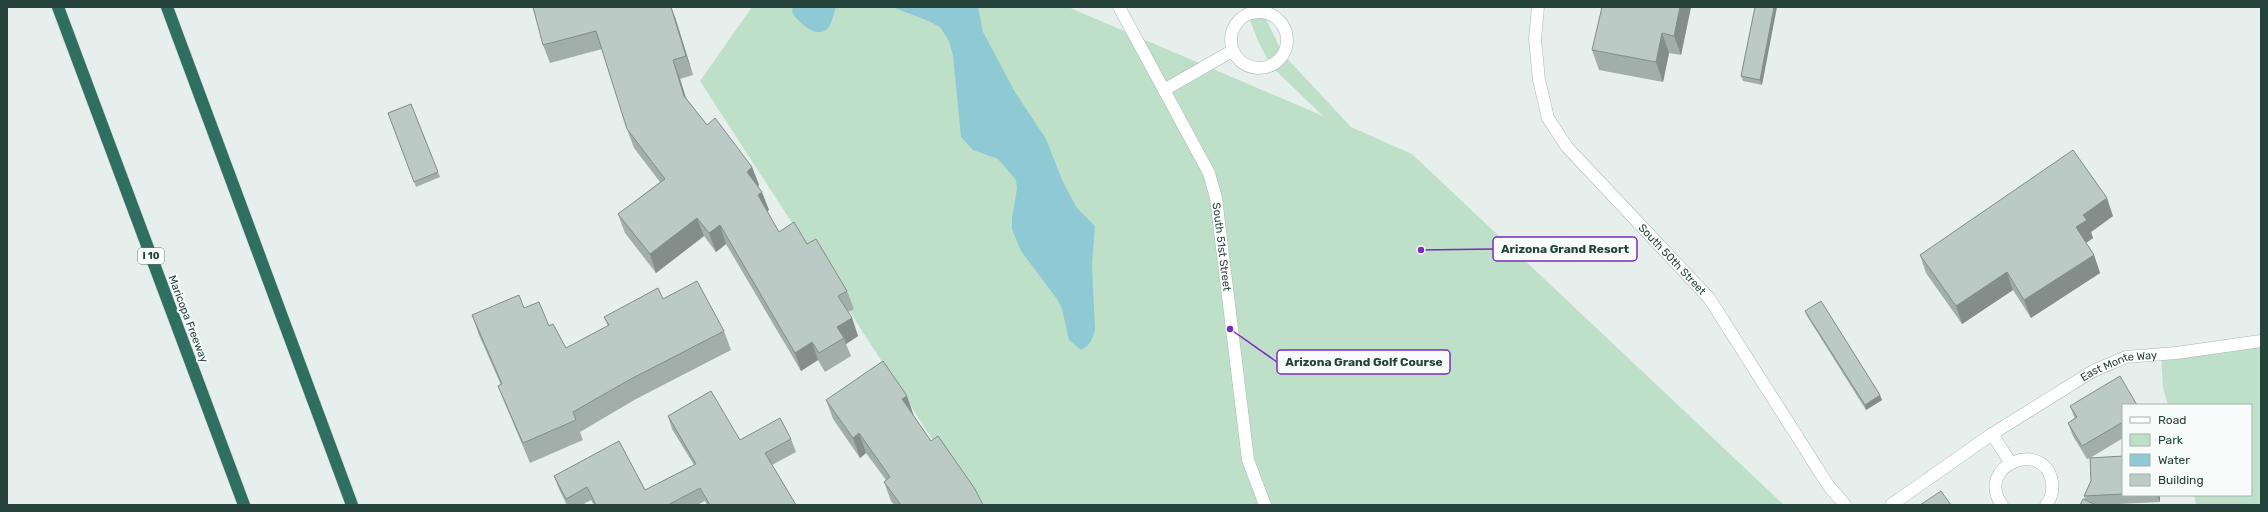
<svg xmlns="http://www.w3.org/2000/svg" width="2268" height="512" font-family="Rubik,sans-serif">
<rect width="100%" height="100%" fill="#e6efeb"/>
<g fill="#bfe0c8">
<polygon points="752,7 1068,7 1323,116 1271,66 1258,41 1245,7 1260,7 1283,54 1351,127 1412,154 1784,505 975,505 700,81"/>
<polygon points="2261,341 2261,505 2196,505 2194,495 2251,495 2251,405 2168,405 2163,387 2161,355"/>
</g>
<g fill="#8ec9d4">
<path d="M793 7H836C834 13 832 23 828 28 817 41 797 21 792 12Z"/>
<path d="M892 7H978L983 32 1015 92 1046 139 1062 180 1077 208 1095 226 1092 265 1095 330C1092 340 1090 345 1081 350L1069 340 1062 309 1057 299 1021 251 1016 239 1012 229V218L1017 189 1016 180 998 159 973 150 961 137 953 56 949 41 940 27 926 20Z"/>
</g>
<g fill="none" stroke-linecap="round" stroke-linejoin="round">
<g stroke="#a8b8b2" stroke-width="13">
<g id="minor">
<path id="s1" d="M1119 7 1209 173 1216 198 1248 460 1265 505"/>
<path id="s2" d="M1538 7 1535 39 1539 80 1548 118 1567 147 1709 298 1828 485 1845 505"/>
<circle cx="1259" cy="40" r="28"/>
<polyline points="1164,90 1232,51"/>
<polyline points="1992,434 2010,462"/>
<path id="s3" d="M1891 505 1992 434 2093 371 2126 357 2176 353 2261 341"/>
<path d="M2002 505C1974 465 2045 438 2052 482 2053 490 2052 498 2046 505"/>
</g>
</g>
<g stroke="#c2cac8" stroke-width="13">
<g id="motorway">
<polyline points="58,7 244,505"/>
<polyline points="167,7 352,505"/>
</g>
</g>
<use href="#minor" stroke="#fff" stroke-width="12"/>
<use href="#motorway" stroke="#2f6f62" stroke-width="12"/>
</g>
<g fill="#a1aea9">
<polygon points="533,7 675,17 693,75 680,79 686,98 707,125 752,167 759,185 758,186 769,210 767,211 779,232 807,244 847,291 854,309 848,312 852,318 858,336 846,344 851,356 825,372 818,360 801,371 726,244 716,252 704,236 656,273 625,233 618,214 660,182 634,148 627,129 602,49 550,63 543,45"/>
<polygon points="1691,7 1681,55 1669,53 1663,82 1599,70 1592,50"/>
<polygon points="1755,7 1762,85 1743,81 1741,76"/>
<polygon points="411,104 440,177 416,187 388,113"/>
<polygon points="2113,216 2091,232 2093,238 2086,243 2094,255 2100,273 2031,318 2013,290 1962,324 1926,273 1920,255"/>
<polygon points="663,299 724,331 731,350 636,399 580,432 583,440 530,463 506,406 498,386 501,385 479,335 472,315 524,308 549,326 566,348 608,326 604,317"/>
<polygon points="1805,311 1882,400 1866,410 1807,316"/>
<polygon points="826,400 914,416 931,441 983,505 894,505 891,501 884,482 886,480 866,453 860,458 833,419"/>
<polygon points="2123,405 2123,438 2090,458 2123,456 2123,495 2160,495 2160,502 2096,505 2085,500 2084,496 2091,481 2090,458 2087,459 2073,436 2068,423 2075,419 2070,406"/>
<polygon points="668,416 740,440 791,439 796,452 772,465 796,505 707,505 705,501 697,505 594,505 591,500 582,505 567,505 559,489 554,476 645,490 694,465 672,429"/>
</g>
<g fill="#838d89">
<polygon points="671,7 675,17 693,75 686,56"/>
<polygon points="1680,7 1691,7 1681,55 1674,36"/>
<polygon points="1774,7 1777,7 1762,85 1760,80"/>
<polygon points="1662,33 1669,53 1663,82 1656,62"/>
<polygon points="673,60 680,79 691,114 684,96"/>
<polygon points="752,167 759,185 753,190 747,172"/>
<polygon points="762,192 769,210 765,213 758,195"/>
<polygon points="2107,198 2113,216 2091,232 2093,238 2083,245 2076,227 2083,215"/>
<polygon points="697,218 704,236 656,273 650,254"/>
<polygon points="720,225 726,244 716,252 709,233"/>
<polygon points="2094,255 2100,273 2031,318 2024,300"/>
<polygon points="2007,272 2013,290 1962,324 1956,306"/>
<polygon points="852,318 858,336 846,344 844,338 837,327"/>
<polygon points="812,342 818,360 801,371 795,353"/>
<polygon points="1880,395 1882,400 1866,410 1865,405"/>
<polygon points="907,396 914,416 902,399"/>
<polygon points="859,433 866,453 860,458 853,438"/>
<polygon points="2157,495 2160,495 2160,502"/>
</g>
<g fill="#bbcac4" stroke="#838d89">
<polygon points="533,7 671,7 686,56 673,60 684,96 707,125 715,118 752,167 747,172 762,192 758,195 779,232 794,222 807,244 816,239 847,291 838,296 852,318 837,327 844,338 819,353 812,342 795,353 720,225 709,233 697,218 650,254 618,214 665,179 627,129 596,31 543,45"/>
<polygon points="1602,7 1680,7 1674,36 1662,33 1656,62 1592,50"/>
<polygon points="1755,7 1774,7 1760,80 1741,76"/>
<polygon points="411,104 438,172 414,182 388,113"/>
<polygon points="2073,150 2107,198 2083,215 2087,220 2076,227 2094,255 2024,300 2007,272 1956,306 1920,255"/>
<polygon points="697,281 724,331 629,380 573,412 576,420 523,443 498,386 502,384 472,315 519,295 524,308 539,302 549,326 553,324 566,348 609,325 604,317 658,288 663,299"/>
<polygon points="1821,301 1880,395 1865,405 1805,311"/>
<polygon points="883,361 907,396 902,399 931,441 938,436 975,489 983,505 901,505 884,482 890,477 859,433 853,438 826,400"/>
<polygon points="2120,376 2137,405 2123,405 2123,422 2082,446 2068,423 2077,417 2070,406"/>
<polygon points="711,391 740,440 780,418 791,439 765,453 796,505 710,505 700,488 668,505 596,505 587,487 566,499 554,476 619,441 645,490 696,464 668,416"/>
<polygon points="2123,456 2123,494 2084,496 2091,481 2090,458"/>
<polygon points="1941,491 1951,505 1920,505"/>
<polygon points="2083,499 2096,505 2080,505"/>
</g>
<g text-anchor="middle" dominant-baseline="central" stroke-width="4" stroke-linejoin="round" paint-order="stroke">
<rect fill="#f7fbf9" stroke="#637a73" stroke-width="1" x="138" y="248" width="26" height="16" rx="3"/>
<g font-size="10" font-weight="bold" fill="#24423a">
<text x="151" y="256">I 10</text>
</g>
<g font-size="11" fill="#24423a" stroke="#f7fbf9">
<text stroke="none"><textPath href="#s1" startOffset="264">South 51st Street</textPath></text>
<text stroke="none"><textPath href="#s2" startOffset="301">South 50th Street</textPath></text>
<text transform="translate(188 319) rotate(69)">Maricopa Freeway</text>
<text stroke="none"><textPath href="#s3" startOffset="269">East Monte Way</textPath></text>
</g>
</g>
<path fill="none" stroke="#7b2cbf" stroke-width="1.5" d="M1421 250L1493 249M1230 329L1277 362"/>
<g fill="#7b2cbf" stroke="#f7fbf9" stroke-width="1.5">
<circle cx="1421" cy="250" r="4"/>
<circle cx="1230" cy="329" r="4"/>
</g>
<g fill="#f7fbf9" stroke="#7b2cbf" stroke-width="1.5">
<rect x="1493" y="237" width="144" height="24" rx="4"/>
<rect x="1277" y="350" width="173" height="24" rx="4"/>
</g>
<g font-size="12" text-anchor="middle" font-weight="bold" fill="#24423a">
<text x="1565" y="253">Arizona Grand Resort</text>
<text x="1364" y="366">Arizona Grand Golf Course</text>
</g>
<rect width="2268" height="512" fill="none" stroke="#24423a" stroke-width="16"/>
<rect x="2122" y="404" width="130" height="92" fill="#f7fbf9" stroke="#a3b1ad"/>
<rect x="2130" y="417" width="20" height="6" fill="#ffffff" stroke="#a3b1ad"/>
<text x="2158" y="424" font-size="12" fill="#24423a">Road</text>
<rect x="2130" y="434" width="20" height="12" fill="#bfe0c8" stroke="#a3b1ad"/>
<text x="2158" y="444" font-size="12" fill="#24423a">Park</text>
<rect x="2130" y="454" width="20" height="12" fill="#8ec9d4" stroke="#a3b1ad"/>
<text x="2158" y="464" font-size="12" fill="#24423a">Water</text>
<rect x="2130" y="474" width="20" height="12" fill="#bbcac4" stroke="#a3b1ad"/>
<text x="2158" y="484" font-size="12" fill="#24423a">Building</text>
</svg>
